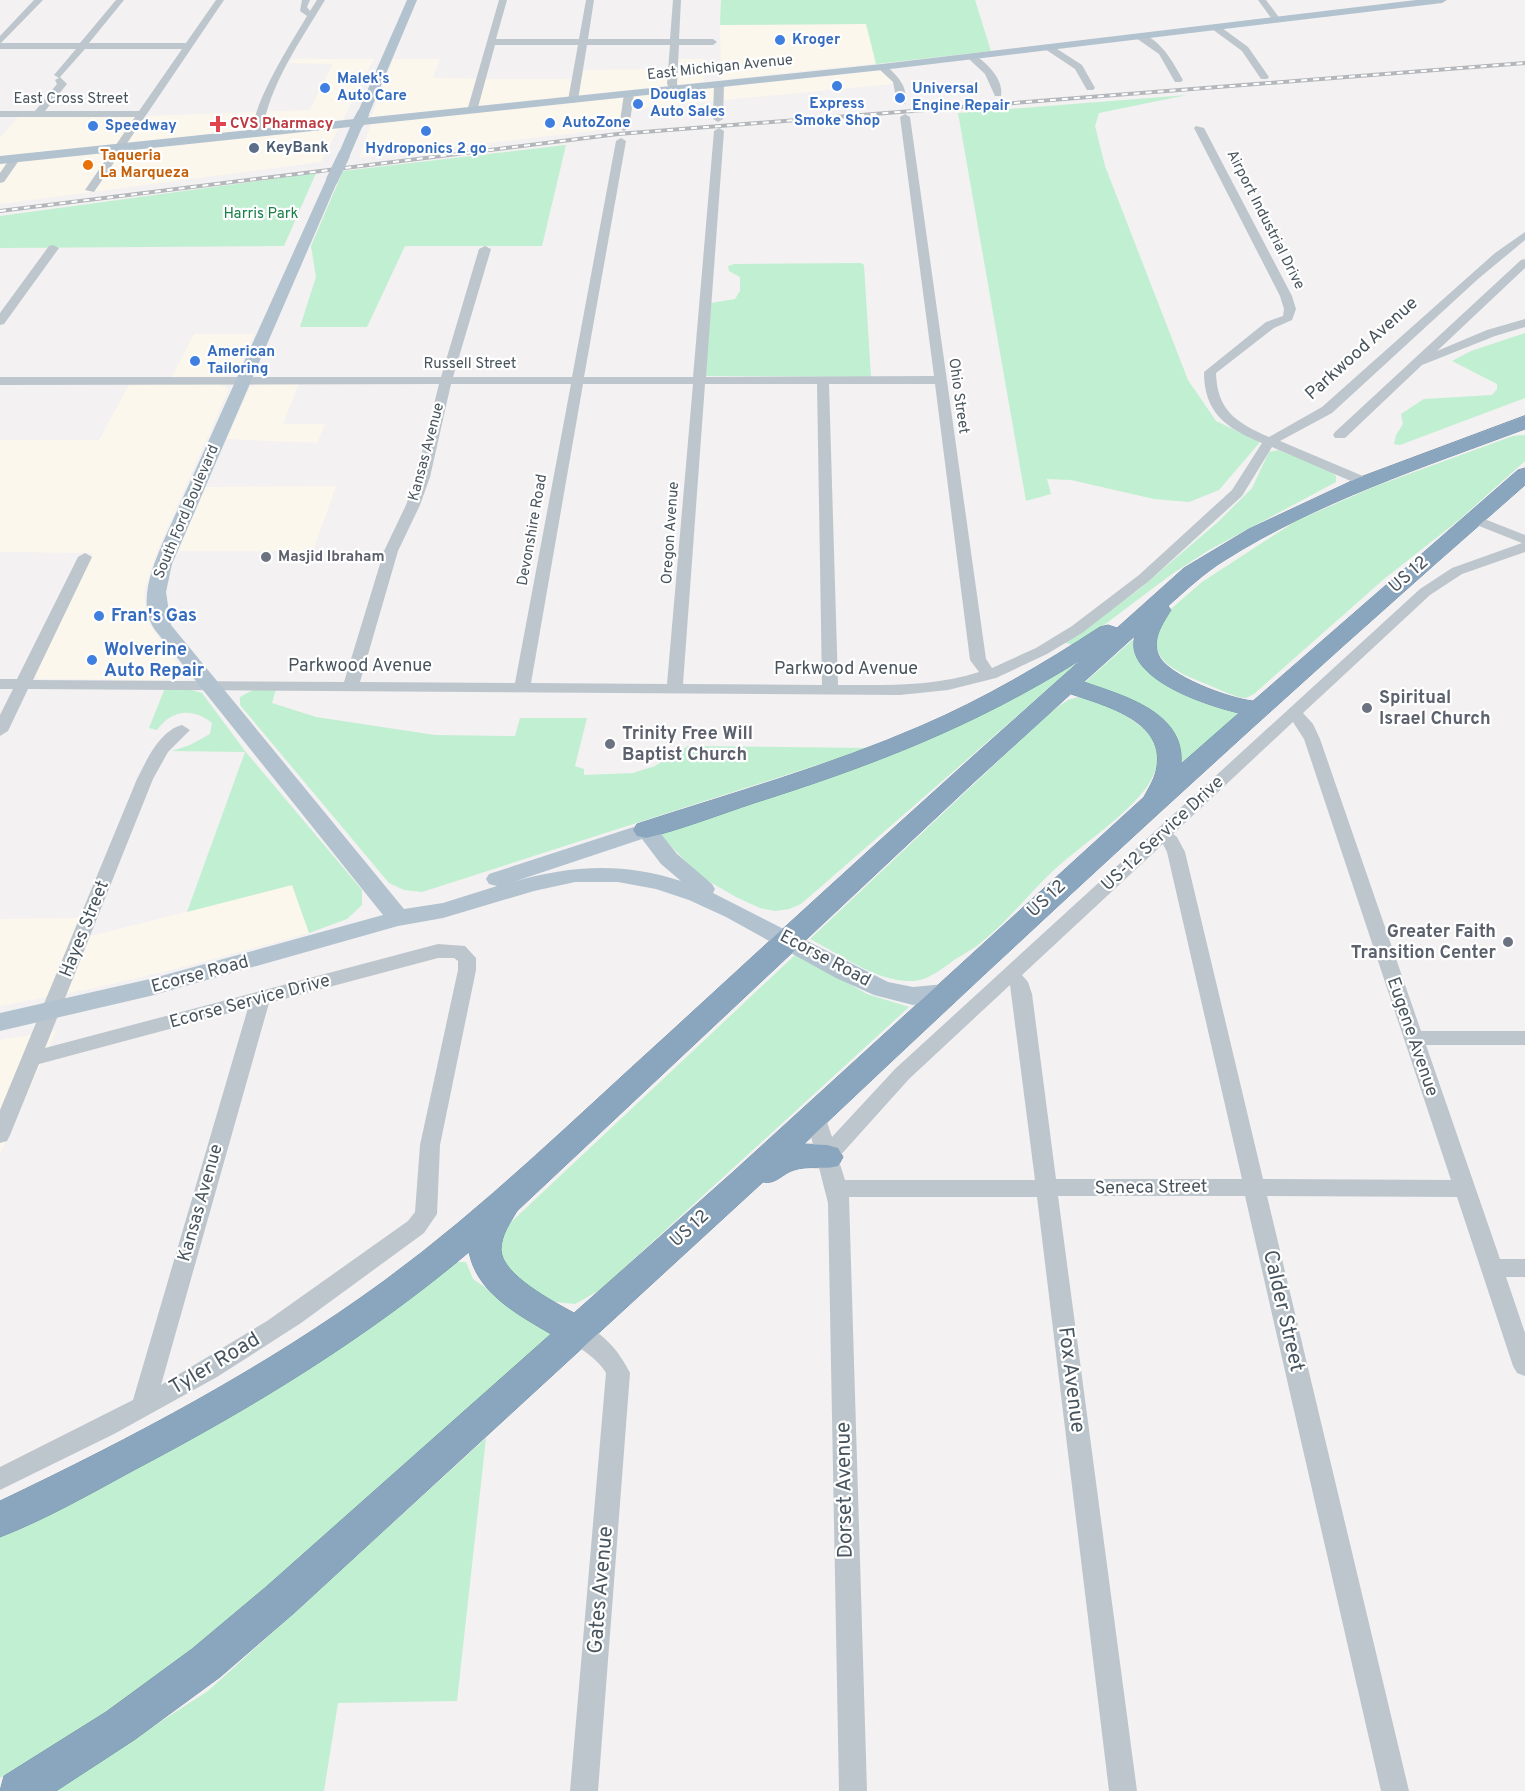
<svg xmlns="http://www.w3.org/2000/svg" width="1525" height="1791" font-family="Overpass,sans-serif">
<rect width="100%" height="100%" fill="#f3f1f1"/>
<g fill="#fcf7ec">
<polygon points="982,23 991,51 721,80 720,25"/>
<polygon points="292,59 374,59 321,162 0,204 0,138 18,117 148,116 310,110 333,64 290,63"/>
<polygon points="393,59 440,59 433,78 486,79 573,79 575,70 670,69 672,59 705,59 704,82 371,117"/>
<polygon points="887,70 902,83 631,109 627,127 359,158 371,124"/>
<polygon points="194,334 255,334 238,371 221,378 171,378"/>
<polygon points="130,383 218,383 229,389 157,552 144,591 146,619 178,664 179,670 174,675 161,680 39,679 34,676 93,553 0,552 0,440 99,440"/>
<polygon points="299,383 283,424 325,424 317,443 227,439 250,387 259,384"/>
<polygon points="336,486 313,551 178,551 206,487"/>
<polygon points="293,885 309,933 187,966 95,988 0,1006 0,919 80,918 73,936 91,936"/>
<polygon points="56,1031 0,1154 0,1040"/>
</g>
<g fill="#c1efd1">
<polygon points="721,0 975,0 991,51 876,64 866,24 720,25"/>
<polygon points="1187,95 1099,113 1095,126 1105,166 1188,380 1216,421 1260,442 1219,490 1189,502 1154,499 1071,480 1047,479 1051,494 1026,501 958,113"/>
<polygon points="566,145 542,246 405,246 367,327 300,327 316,277 311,246 343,171"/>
<polygon points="316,173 284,246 0,248 0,216"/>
<polygon points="861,263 864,265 871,377 705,376 711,303 735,299 740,291 740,277 729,271 728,266 734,264"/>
<polygon points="1525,333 1525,398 1400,445 1394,444 1396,435 1403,424 1401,414 1424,399 1492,395 1497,389 1497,384 1452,361 1471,351"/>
<path d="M1525 435V461L1459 520 1384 579 1254 694 1246 698C1234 697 1223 691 1211 686 1177 672 1139 660 1164 615L1202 582 1296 521 1376 486 1513 436Z"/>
<polygon points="1278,450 1326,468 1336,476 1336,482 1209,550 1172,574 1076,646 1063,642 1137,591 1218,522 1252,488 1269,452"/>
<path d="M1137 636 1173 686 1238 713 1181 769C1178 755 1177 736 1168 725 1154 708 1104 693 1083 684Z"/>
<polygon points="1079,662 801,904 789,909 775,911 760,908 736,897 698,875 659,833 989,710"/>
<path d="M165 688 188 689 202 693 245 751 362 890V905L347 919 309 933 292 885 187 912 245 752 172 751 190 745 210 734 212 723C193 707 171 710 157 730L149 728Z"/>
<polygon points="276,689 272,703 316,717 435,735 515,736 520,718 587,718 575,766 584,769 584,775 633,773 655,766 688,746 870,748 422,892 404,890 389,883 240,705 240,697 253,690"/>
<path d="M1078 697C1099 700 1123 712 1139 725 1157 738 1163 759 1151 780 1135 810 1081 845 1055 869 1030 892 1010 919 984 940 975 948 964 954 954 960 942 969 930 979 914 981 878 983 841 955 810 939L1049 713 1068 700Z"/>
<polygon points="796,954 867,994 909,1007 600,1290 575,1304 547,1301 495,1261 506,1227"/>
<polygon points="456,1262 466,1262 473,1279 552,1334 193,1652 83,1730 0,1778 0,1537 81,1499"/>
<polygon points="486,1438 457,1701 338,1703 324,1791 53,1791 208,1691"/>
</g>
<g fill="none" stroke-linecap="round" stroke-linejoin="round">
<g stroke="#7591aa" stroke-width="1">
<path id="highway" d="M1525 416V429C1423 467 1317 502 1225 560 1204 573 1186 590 1168 606L1171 610C1163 623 1152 638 1158 654 1166 676 1231 699 1253 701L1518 470 1525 468V485C1280 699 1041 920 804 1144L827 1145 838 1148 843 1157 838 1166C824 1170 809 1165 794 1170 783 1173 776 1185 763 1182L294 1613 220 1677 134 1740 56 1791H0L4 1776 106 1712 192 1649 266 1587 551 1334C517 1314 477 1293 469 1252 367 1338 252 1408 134 1470 90 1494 46 1519 0 1537V1501C132 1438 265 1368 384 1281 485 1207 574 1119 666 1036 804 909 942 783 1082 659 975 726 874 765 754 803 718 815 682 829 646 838L637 836 633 830 637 824C732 793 829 766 921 726 984 699 1043 664 1100 627L1108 625 1117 628 1184 568 1249 529 1358 478ZM1135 636C1122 679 1209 706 1239 713L1181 764C1185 712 1124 696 1084 682ZM1071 694C1107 706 1168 722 1156 771 1154 780 1148 789 1144 797L733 1172 574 1313C554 1302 502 1275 501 1250 501 1235 510 1223 517 1211L973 783Z"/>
</g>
<g fill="#bdc6cd" fill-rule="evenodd">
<path d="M34 0H43L1 43H80L116 0H124L89 43H186L216 0H224L94 192 85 190 135 117H0V111H35L57 84 55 80 59 78 54 75 76 49H0V36ZM85 49H182L139 111H45L67 84 60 77Z"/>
<path d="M302 0H310L307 7 310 11 317 0H325C301 40 269 85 262 133L254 135C247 111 293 40 307 16L300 11Z"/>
<polygon points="499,0 507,0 496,39 579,39 586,0 594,0 588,39 670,39 673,0 681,0 679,39 713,39 717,42 713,45 679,45 677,84 679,89 674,92 671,91 667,84 670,45 587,45 578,100 573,103 568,100 578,45 495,45 477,111 469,113 467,111"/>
<polygon points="1258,0 1266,0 1281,20 1280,22 1274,22"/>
<polygon points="1212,25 1218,25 1248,47 1269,77 1267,79 1261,79 1242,51 1212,29"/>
<path d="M1136 34C1158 33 1174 64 1183 80L1181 82H1175L1159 54 1136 38Z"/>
<polygon points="1045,45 1051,45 1082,65 1095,88 1093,90 1087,90 1075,69 1045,49"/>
<path d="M969 55H975C988 64 1004 80 1001 96H995L985 74 969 59Z"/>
<path d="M879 65H885C897 75 909 87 905 104L897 102 893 82 879 69Z"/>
<polygon points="719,81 724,84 723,119 718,122 713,119 714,84"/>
<polygon points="629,91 634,94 629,128 624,131 619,128 624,94"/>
<path d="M905 114 910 117 986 659 992 668 1036 648 1072 626 1139 575 1232 490 1262 443C1226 428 1204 413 1204 372L1266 322 1283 316 1284 309 1280 296 1194 128 1196 126 1204 128 1292 296 1296 309 1292 320 1274 328 1216 373C1217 411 1237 423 1269 437L1322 407 1495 253 1525 232V240L1478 279 1332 413 1280 441 1370 479 1372 482 1370 485H1360L1272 447 1242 496 1149 581 1082 633 1047 654 996 678 948 690 900 695 28 689 8 731 0 736V715L13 689H0V679H17L78 557 85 553 92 557 33 680 344 682 384 551 406 505 416 477 439 384 0 385V377H441L479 249 485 246 491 249 453 377H572L616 141 621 138 626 141 584 377H693L714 131 719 128 724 131 706 377 934 376 900 117ZM451 384H571L515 683 360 682 398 551 420 505 430 477ZM583 384H693L667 684 531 683ZM705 384H817L822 685 683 684ZM829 384H935L970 660 979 672C933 687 886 685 838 685Z"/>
<polygon points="11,157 20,159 4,182 0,183 0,173"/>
<polygon points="53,245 59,248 4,324 0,325 0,313 49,246"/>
<polygon points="1525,259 1525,268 1437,351 1487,330 1525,319 1525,327 1495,336 1422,365 1345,438 1335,438 1333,435 1335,432 1521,260"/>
<path d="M1474 515 1525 535V552L1462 574 1430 595 1303 713 1313 724 1320 739 1421 1031H1525V1045H1426L1500 1259H1525V1277H1506L1525 1333V1376L1517 1373 1513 1366 1457 1197 1267 1196 1409 1791H1381L1245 1196H1058L1137 1791H1109L1037 1197H849L867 1791H839L828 1203 805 1113 808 1107 815 1105 822 1107 832 1137 895 1069 1420 589 1452 568 1522 543 1469 522 1467 519ZM1293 722 1304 739 1451 1180 1263 1179 1185 852 1177 837 1173 834ZM1163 844 1167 852 1242 1179H1056L1032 994 1028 982 1022 975ZM1010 985 1035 1180H845L838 1158 909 1079Z"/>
<path d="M182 725 190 730 168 752 153 779 45 1048 438 944 465 946 476 958V970L440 1145 437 1214 424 1233 301 1323 217 1377 114 1434 0 1490V1467L133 1400 248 1008 39 1064 10 1135 7 1141 0 1143V1110L137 779C147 760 159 731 182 725ZM438 958H454L458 961V970L420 1145 415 1212 408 1221 267 1321 161 1385 269 1003Z"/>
<path d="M575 1321C601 1330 618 1349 630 1373L598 1791H570L606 1373C595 1354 571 1346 564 1331L567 1324Z"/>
</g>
<g fill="#b2c2cf" fill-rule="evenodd">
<polygon points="407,0 417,0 369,114 363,118 359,117 357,114"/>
<polygon points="1416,0 1447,0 1442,3 882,70 363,125 350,155 344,159 338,155 350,127 0,164 0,156 882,64"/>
<path d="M332 176 338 180 172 564 166 592 171 625 404 909 443 903 497 886 489 884 486 879 489 874 646 823 654 825 677 854 712 884 715 889 713 893 888 982 913 987 945 984 953 987 957 993 953 999 913 1005 874 995 836 978 726 917 689 900 656 889 618 882H575L534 891 443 918 398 926 150 996 0 1031V1013L150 979 383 915 155 630C137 604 152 568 163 542L326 180ZM642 839 661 864 681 881C624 862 570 865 513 882Z"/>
</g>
<use href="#highway" fill="#8aa6be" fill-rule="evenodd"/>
<g stroke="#b3b7bb" stroke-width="4">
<polyline id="rail" points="0,211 618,134 1525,63"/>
</g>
<use href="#rail" stroke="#fff" stroke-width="2" stroke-dasharray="6" stroke-linecap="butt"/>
<g stroke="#b2c2cf" stroke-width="12">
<polyline points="358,123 363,114"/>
<polyline points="332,180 344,155"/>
</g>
</g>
<g fill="#3f7fe0" stroke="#fff" stroke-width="2">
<circle cx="780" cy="40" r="6"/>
<circle cx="837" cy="86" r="6"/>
<circle cx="325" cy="88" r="6"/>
<circle cx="900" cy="98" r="6"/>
<circle cx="638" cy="104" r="6"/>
<circle cx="550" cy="123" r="6"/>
<circle cx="93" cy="126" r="6"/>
<circle cx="426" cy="131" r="6"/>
<circle cx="195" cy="361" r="6"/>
<circle cx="99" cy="616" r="6"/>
<circle cx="92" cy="660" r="6"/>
</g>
<path fill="#e0444e" stroke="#fff" stroke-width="2" d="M215 115h6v6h6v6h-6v6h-6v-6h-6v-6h6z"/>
<circle fill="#5c6f8a" stroke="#fff" stroke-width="2" cx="254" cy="148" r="6"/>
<circle fill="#e8710a" stroke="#fff" stroke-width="2" cx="88" cy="165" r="6"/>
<g fill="#6b7280" stroke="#fff" stroke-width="2">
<circle cx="266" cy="557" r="6"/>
<circle cx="1367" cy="708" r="6"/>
<circle cx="610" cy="744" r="6"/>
<circle cx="1508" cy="942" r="6"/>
</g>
<g text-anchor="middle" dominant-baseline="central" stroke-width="4.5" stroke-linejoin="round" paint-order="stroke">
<g font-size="15" font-weight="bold" fill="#366cbe" stroke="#fff" text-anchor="start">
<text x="792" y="40">Kroger</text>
<text x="337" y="79">Malek's<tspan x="337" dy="17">Auto Care</tspan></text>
<text x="912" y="89">Universal<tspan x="912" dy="17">Engine Repair</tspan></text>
<text x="650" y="95">Douglas<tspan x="650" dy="17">Auto Sales</tspan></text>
<text x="837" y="104" text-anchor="middle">Express<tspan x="837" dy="17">Smoke Shop</tspan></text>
<text x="562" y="123">AutoZone</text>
<text x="105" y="126">Speedway</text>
<text x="426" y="149" text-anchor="middle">Hydroponics 2 go</text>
<text x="207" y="352">American<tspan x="207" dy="17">Tailoring</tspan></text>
</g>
<g font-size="15" fill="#49555e" stroke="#fff">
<text transform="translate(720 68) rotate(-6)">East Michigan Avenue</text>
<text x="71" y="99">East Cross Street</text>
<text transform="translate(1265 220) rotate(63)">Airport Industrial Drive</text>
<text x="470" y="364">Russell Street</text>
<text transform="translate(958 396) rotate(82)">Ohio Street</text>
<text transform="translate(427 452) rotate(-75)">Kansas Avenue</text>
<text transform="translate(187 512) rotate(-67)">South Ford Boulevard</text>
<text transform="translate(533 530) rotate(-80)">Devonshire Road</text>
<text transform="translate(671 533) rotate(-86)">Oregon Avenue</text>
</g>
<g font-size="15" font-weight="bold" fill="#be3a42" stroke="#fff" text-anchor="start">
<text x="230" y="124">CVS Pharmacy</text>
</g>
<g font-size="15" font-weight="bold" fill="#4e5e75" stroke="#fff" text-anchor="start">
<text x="266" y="148">KeyBank</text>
</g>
<g font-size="15" font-weight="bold" fill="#c56008" stroke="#fff" text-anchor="start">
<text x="100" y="156">Taqueria<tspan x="100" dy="17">La Marqueza</tspan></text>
</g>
<g font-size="15" fill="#198047" stroke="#fff">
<text x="261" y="214">Harris Park</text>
</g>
<g font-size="15" font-weight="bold" fill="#5b616d" stroke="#fff" text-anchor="start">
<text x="278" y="557">Masjid Ibraham</text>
</g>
<g font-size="18" fill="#49555e" stroke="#fff">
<text transform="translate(1362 349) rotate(-42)">Parkwood Avenue</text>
<text transform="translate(1409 575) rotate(-41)">US 12</text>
<text x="360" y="666">Parkwood Avenue</text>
<text x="846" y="669">Parkwood Avenue</text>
<text transform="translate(1163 834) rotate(-43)">US-12 Service Drive</text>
<text transform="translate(1047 899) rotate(-43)">US 12</text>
<text transform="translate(85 929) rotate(-68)">Hayes Street</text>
<text transform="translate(825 959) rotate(28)">Ecorse Road</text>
<text transform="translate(200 975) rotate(-15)">Ecorse Road</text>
<text transform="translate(250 1002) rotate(-15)">Ecorse Service Drive</text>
<text transform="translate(1412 1037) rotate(71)">Eugene Avenue</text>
<text transform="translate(1151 1188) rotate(-1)">Seneca Street</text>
<text transform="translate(201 1203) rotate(-74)">Kansas Avenue</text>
<text transform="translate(690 1229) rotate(-42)">US 12</text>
</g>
<g font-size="18" font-weight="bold" fill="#366cbe" stroke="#fff" text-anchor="start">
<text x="111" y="616">Fran's Gas</text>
<text x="104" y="650">Wolverine<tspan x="104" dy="21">Auto Repair</tspan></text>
</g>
<g font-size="18" font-weight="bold" fill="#5b616d" stroke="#fff" text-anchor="start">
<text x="1379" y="698">Spiritual<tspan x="1379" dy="21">Israel Church</tspan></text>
<text x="622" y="734">Trinity Free Will<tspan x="622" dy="21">Baptist Church</tspan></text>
<text x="1496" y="932" text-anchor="end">Greater Faith<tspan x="1496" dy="21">Transition Center</tspan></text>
</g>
<g font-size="21" fill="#49555e" stroke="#fff">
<text transform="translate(1283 1311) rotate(77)">Calder Street</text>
<text transform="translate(215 1364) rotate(-31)">Tyler Road</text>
<text transform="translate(1071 1380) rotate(83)">Fox Avenue</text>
<text transform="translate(845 1490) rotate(-91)">Dorset Avenue</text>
<text transform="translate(601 1590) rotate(-85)">Gates Avenue</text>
</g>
</g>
</svg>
